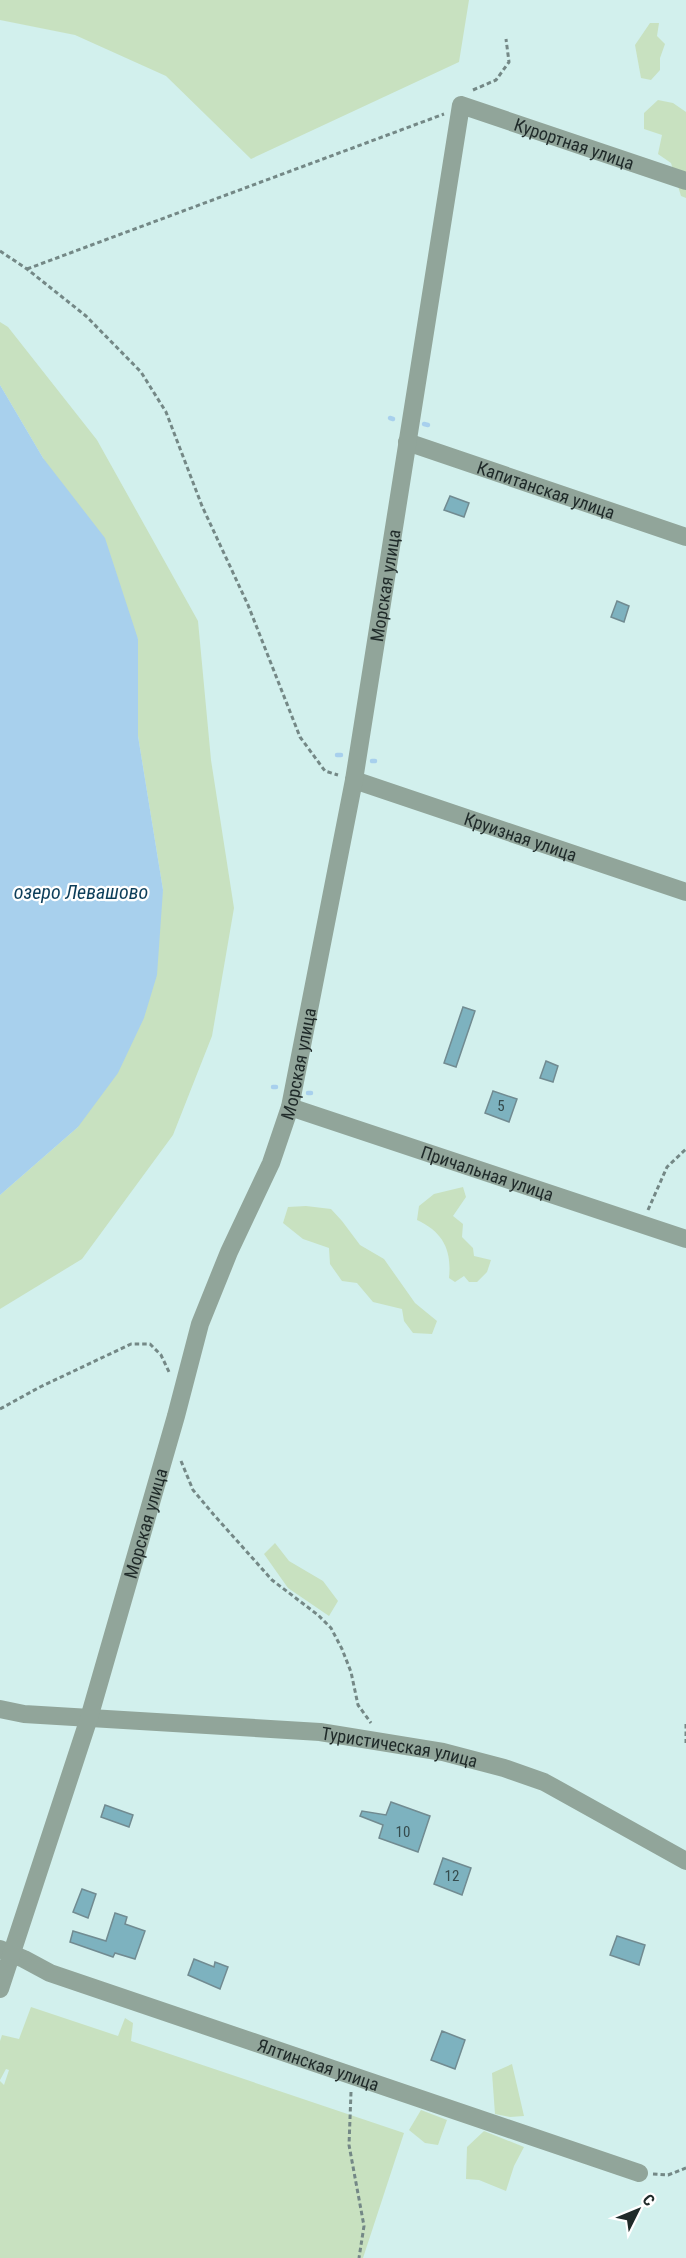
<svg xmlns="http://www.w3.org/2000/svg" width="686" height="2258" font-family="'Roboto Condensed',sans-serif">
<rect width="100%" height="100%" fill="#d2f0ed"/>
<g fill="#c8e1c0">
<polygon points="0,0 469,0 459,62 251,159 166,76 75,35 0,20"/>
<polygon points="650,23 659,23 657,36 665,44 660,58 660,70 651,80 641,78 635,45"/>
<polygon points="658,100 673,103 686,112 686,198 681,196 671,163 658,154 662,135 644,129 644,113"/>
<polygon points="0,322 8,327 97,440 198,621 211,760 234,908 212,1036 173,1135 82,1259 0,1309 0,1195 78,1127 163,890 138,736 138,639 43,458 0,385"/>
<path d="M463 1187 466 1197 453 1216 463 1224 462 1237 473 1248 474 1256 491 1260 487 1272 477 1282H469L464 1276 455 1282 449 1278C452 1250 443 1232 417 1220L419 1206 434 1194Z"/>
<polygon points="306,1206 331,1209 342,1221 360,1245 384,1259 415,1303 437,1321 432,1334 413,1333 404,1321 402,1309 373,1302 357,1283 342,1281 330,1264 329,1248 303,1239 283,1223 288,1207"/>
<polygon points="275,1543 289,1561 323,1581 338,1601 329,1616 288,1588 264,1554"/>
<polygon points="31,2007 118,2036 125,2018 133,2023 131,2041 404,2133 363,2258 0,2258 0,2081 4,2085 9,2070 6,2069 0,2080 0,2041 2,2035 19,2039"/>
<polygon points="512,2064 524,2116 510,2117 495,2114 492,2073"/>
<polygon points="421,2110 447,2120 438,2145 425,2143 409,2130"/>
<polygon points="484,2131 524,2147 514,2166 506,2191 479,2180 466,2179 467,2147"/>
</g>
<polygon fill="#a8d0ed" points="0,385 43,458 105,538 138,639 138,736 163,890 157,975 144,1018 118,1073 78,1127 0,1195"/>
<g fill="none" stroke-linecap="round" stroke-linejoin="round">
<g stroke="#a8d0ed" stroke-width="4.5">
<polyline points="390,418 393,419"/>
<polyline points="424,424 428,425"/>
<polyline points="337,755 341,755"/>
<polyline points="372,761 375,761"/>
<polyline points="273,1087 276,1087"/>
<polyline points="308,1093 311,1093"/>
</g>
</g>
<g fill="#7db2bf" stroke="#718b91" stroke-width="1.5">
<polygon points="450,496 469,503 464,517 444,510"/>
<polygon points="617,601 629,606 624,622 611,617"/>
<polygon points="463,1007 475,1011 456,1067 444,1063"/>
<polygon points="546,1061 558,1066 553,1082 540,1078"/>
<polygon points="493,1091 517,1099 509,1122 485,1113"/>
<polygon points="391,1802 430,1816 418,1852 379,1838 383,1825 360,1816 362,1811 386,1815"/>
<polygon points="105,1805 133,1815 129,1827 101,1817"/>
<polygon points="443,1858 471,1868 462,1895 434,1884"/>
<polygon points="82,1889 96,1894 88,1918 73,1912"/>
<polygon points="115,1913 127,1917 125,1924 145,1931 135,1959 115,1953 113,1957 70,1942 73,1931 106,1941"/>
<polygon points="617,1936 645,1945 639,1965 610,1955"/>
<polygon points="194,1959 214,1967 215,1962 228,1967 220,1989 188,1975"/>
<polygon points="442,2031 465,2040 455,2069 431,2060"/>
</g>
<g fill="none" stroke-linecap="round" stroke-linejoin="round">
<g stroke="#748886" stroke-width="3" stroke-dasharray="4.5 3" stroke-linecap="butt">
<polyline points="473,90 496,80 509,62 506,39"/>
<polyline points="0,251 27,269 86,316 141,372 166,412 202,506 248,605 300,737 325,771 338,775"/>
<polyline points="27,269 444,114"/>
<polyline points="648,1210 667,1167 686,1149"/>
<polyline points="0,1409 40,1387 131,1344 150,1344 161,1355 170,1374"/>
<polyline points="181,1461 193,1490 214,1515 272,1580 318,1615 331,1628 342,1649 351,1672 358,1705 371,1723"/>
<polyline points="686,1724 686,1743"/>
<polyline points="351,2092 349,2145 364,2226 359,2258"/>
<polyline points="653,2174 668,2175 686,2168"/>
</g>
<g stroke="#91a59a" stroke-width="18">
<path id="s1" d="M407 442 686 537"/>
<path id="s2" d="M354 780 686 892"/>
<path id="s3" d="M290 1107 686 1239"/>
<path id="s4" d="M0 1709 24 1714 320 1732 443 1752 504 1768 544 1782 686 1861"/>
<path id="s5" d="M0 1949 24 1959 50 1973 639 2173"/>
<path id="s6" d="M0 1989 89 1718 176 1416 200 1324 229 1252 271 1163 290 1107 354 780 461 105 686 181"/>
</g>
</g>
<g text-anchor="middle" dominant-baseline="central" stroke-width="4.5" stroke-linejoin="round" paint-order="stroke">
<g font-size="15" fill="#364c4e">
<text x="501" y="1106">5</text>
<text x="403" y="1832">10</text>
<text x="452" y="1876">12</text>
</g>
<g font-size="18" fill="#1f2a29" stroke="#fff">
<text stroke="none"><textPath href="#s6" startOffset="2066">Курортная улица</textPath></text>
<text stroke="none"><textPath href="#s1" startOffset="147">Капитанская улица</textPath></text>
<text stroke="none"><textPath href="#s6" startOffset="1460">Морская улица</textPath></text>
<text stroke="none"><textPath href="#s2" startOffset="176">Круизная улица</textPath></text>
<text stroke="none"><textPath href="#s6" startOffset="974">Морская улица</textPath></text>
<text stroke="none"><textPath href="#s3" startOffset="208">Причальная улица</textPath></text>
<text stroke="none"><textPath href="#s6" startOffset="488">Морская улица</textPath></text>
<text stroke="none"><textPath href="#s4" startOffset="402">Туристическая улица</textPath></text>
<text stroke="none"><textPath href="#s5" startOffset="339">Ялтинская улица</textPath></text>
</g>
<g font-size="20" font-style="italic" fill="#0d3e5a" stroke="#fff">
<text x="81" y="892">озеро Левашово</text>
</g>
</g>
<g transform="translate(638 2210) rotate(47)" stroke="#ffffff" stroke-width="4.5" paint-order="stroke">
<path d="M0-4.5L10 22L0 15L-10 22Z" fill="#1f2a29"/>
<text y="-9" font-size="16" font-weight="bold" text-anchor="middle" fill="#1f2a29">С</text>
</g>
</svg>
